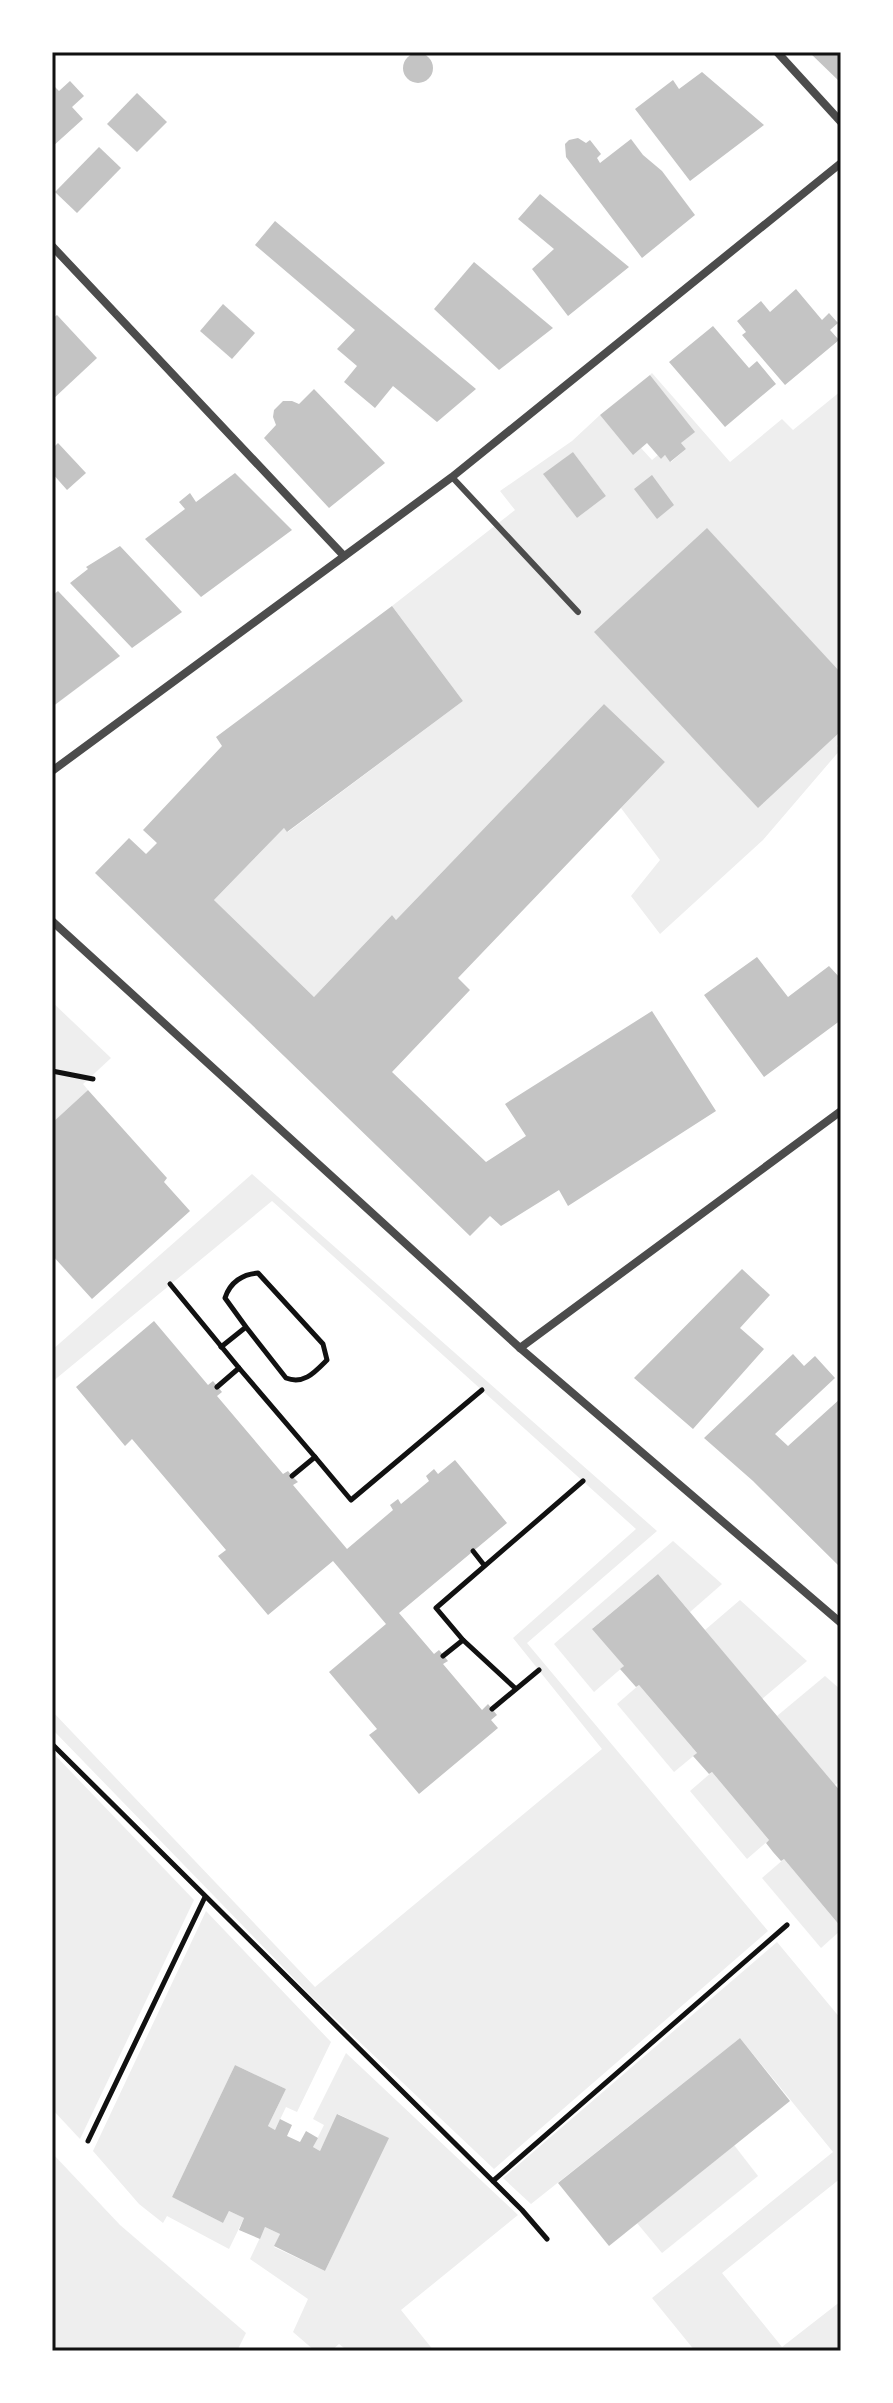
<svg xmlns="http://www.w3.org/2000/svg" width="893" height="2403" font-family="'Nunito Sans',sans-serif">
<rect width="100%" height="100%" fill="#fff"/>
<g fill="#eee" fill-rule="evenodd">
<path d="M652 373 730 462 782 419 793 430 841 391V742L837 746 841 749 763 840 660 934 631 896 660 860 621 808 665 762 604 704 396 920 392 915 314 997 214 900 284 828 288 832 463 701 392 606 515 510 500 491 572 441 600 415 633 454 641 448 652 460 658 455 661 459 665 455 671 462 686 449 681 443 694 432 650 375ZM573 452 606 496 577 518 544 475Z"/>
<polygon points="52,1002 111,1058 83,1084 88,1090 52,1123"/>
<polygon points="252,1174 657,1531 527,1643 768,1931 494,2169 311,1996 52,1729 52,1711 315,1987 602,1749 513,1638 636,1529 272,1201 52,1382 52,1350"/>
<polygon points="673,1541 722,1584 690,1612 658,1574 593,1628 624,1666 594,1692 554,1644"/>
<polygon points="740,1600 807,1661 762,1699 705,1630"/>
<polygon points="825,1676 841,1690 841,1780 835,1785 777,1716"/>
<polygon points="639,1685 697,1753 674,1772 617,1704"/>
<polygon points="52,1752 194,1900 80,2139 52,2109"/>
<polygon points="712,1772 769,1840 747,1859 690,1791"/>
<polygon points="784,1859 841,1927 841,1930 821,1948 762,1878"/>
<polygon points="206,1911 331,2042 297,2112 286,2107 275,2130 268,2126 286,2089 235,2065 172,2197 223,2223 229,2211 244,2218 229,2249 167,2216 163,2223 139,2204 93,2151"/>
<polygon points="777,1942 841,2019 841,2178 722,2273 782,2347 841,2301 841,2351 695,2351 652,2298 833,2152 740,2038 531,2204 503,2178"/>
<polygon points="346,2053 518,2215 401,2310 434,2351 348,2351 339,2344 331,2351 315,2351 293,2332 308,2299 250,2259 265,2227 280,2234 274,2247 325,2271 388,2138 338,2114 320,2151 313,2147 324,2125 313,2119"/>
<polygon points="734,2145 758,2176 662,2253 637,2223"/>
<polygon points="52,2153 120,2225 246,2333 237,2351 52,2351"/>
</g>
<g fill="#c4c4c4">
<polygon points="809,52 841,52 841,83"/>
<circle cx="418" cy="68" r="15"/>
<polygon points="702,72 764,125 690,181 635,109 673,80 679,89"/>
<polygon points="70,81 84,96 72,107 83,119 52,147 52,84 59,91"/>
<polygon points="137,93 167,122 137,152 107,124"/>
<polygon points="578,138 586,143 590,140 601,154 597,158 600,163 631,139 643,155 662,171 695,215 642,258 566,157 565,144 569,140"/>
<polygon points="99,147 121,168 77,213 55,192"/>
<polygon points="540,194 629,267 568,316 532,269 554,249 518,219"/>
<polygon points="275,221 375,305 476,389 437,422 393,386 375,408 344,382 357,366 337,349 355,330 255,245"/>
<polygon points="474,262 553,328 499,370 434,309"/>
<polygon points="796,289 822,320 829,313 838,323 830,330 839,340 785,385 742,335 746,332 737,321 761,301 770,312"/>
<polygon points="223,304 255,333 232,359 200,331"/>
<polygon points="57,315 97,358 52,400 52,319"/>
<polygon points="713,326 749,368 757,361 776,384 725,427 669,362"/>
<polygon points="650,375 695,432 681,443 686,449 670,462 665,455 661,459 647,443 633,455 600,415"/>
<polygon points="314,389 385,463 329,508 264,438 276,425 273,417 274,410 283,401 292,401 299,404"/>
<polygon points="58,443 86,473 67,490 52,473 52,449"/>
<polygon points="573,452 606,496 577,518 543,474"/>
<polygon points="235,473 292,530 201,597 145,539 185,509 179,502 190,493 196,502"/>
<polygon points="652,475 674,505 657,519 634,489"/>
<polygon points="707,528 841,673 841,731 758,808 594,632"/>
<polygon points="120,546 182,612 132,648 70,583 88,569 86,567"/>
<polygon points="58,591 120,656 52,707 52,596"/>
<polygon points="392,606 463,701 287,832 284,828 214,900 314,997 392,915 396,920 604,704 665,762 458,978 470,990 392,1072 486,1162 526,1136 505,1104 652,1011 716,1111 568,1206 559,1190 501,1226 490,1216 470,1236 95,873 129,838 146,854 157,843 143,830 222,746 216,737"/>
<polygon points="757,957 788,997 829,966 841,979 841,1020 764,1077 704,995"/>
<polygon points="88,1090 167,1178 164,1182 190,1211 92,1299 52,1255 52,1123"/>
<polygon points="742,1269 770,1295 740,1328 764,1349 693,1429 634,1378"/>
<polygon points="154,1321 208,1385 213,1381 222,1392 217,1396 283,1474 288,1471 292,1476 298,1482 293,1485 347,1549 393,1510 390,1505 398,1499 401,1504 429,1481 426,1476 434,1469 438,1474 455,1460 507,1523 399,1613 434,1654 439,1650 448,1661 443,1664 482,1710 488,1704 497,1715 491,1720 498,1728 419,1794 369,1735 377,1729 329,1672 386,1624 333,1561 268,1615 218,1556 226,1550 132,1439 125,1446 76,1387"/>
<polygon points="793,1354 804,1366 815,1356 835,1378 775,1434 788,1446 841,1398 841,1568 753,1481 704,1438"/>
<polygon points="658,1574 841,1792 841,1927 784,1859 781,1861 773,1852 766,1843 769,1840 712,1772 709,1774 693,1756 697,1753 639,1685 636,1687 620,1669 624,1666 592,1629"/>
<polygon points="740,2038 790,2101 609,2246 558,2183"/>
<polygon points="235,2065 286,2089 268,2126 275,2130 280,2119 292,2125 287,2136 300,2142 306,2131 318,2138 313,2147 320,2151 337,2114 389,2138 325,2271 274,2246 280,2234 265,2227 260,2239 239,2230 244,2218 229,2211 223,2223 172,2197"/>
</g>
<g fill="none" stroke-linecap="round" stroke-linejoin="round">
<g stroke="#111" stroke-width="5">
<polyline points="52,1071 93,1079"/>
<polyline points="170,1284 239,1368"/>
<path d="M221 1347 246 1327 286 1378C304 1385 315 1372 327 1360L323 1344 258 1273C243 1274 230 1282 225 1298L246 1327"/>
<polyline points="217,1387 239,1368 315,1457"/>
<polyline points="292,1476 315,1457 351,1500 482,1390"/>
<polyline points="473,1551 484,1565"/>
<polyline points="463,1640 436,1608 583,1481"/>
<polyline points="443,1656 463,1640 515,1688"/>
<polyline points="492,1709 539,1670"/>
<polyline points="52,1744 522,2210 547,2239"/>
<polyline points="88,2141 205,1897"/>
<polyline points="493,2181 787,1925"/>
</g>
<polyline stroke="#4c4c4c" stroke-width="6" points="452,477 578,612"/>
<g stroke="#4c4c4c" stroke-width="8">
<polyline points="777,52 841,122"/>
<polyline points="52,246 344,556"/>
<polyline points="52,771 452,477 841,163"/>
<polyline points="52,921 520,1348 841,1623"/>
<polyline points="520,1348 841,1111"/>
</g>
</g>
<rect width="893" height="2403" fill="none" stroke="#ffffff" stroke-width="108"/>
<rect x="54" y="54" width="785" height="2295" fill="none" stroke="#111" stroke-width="3"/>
</svg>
